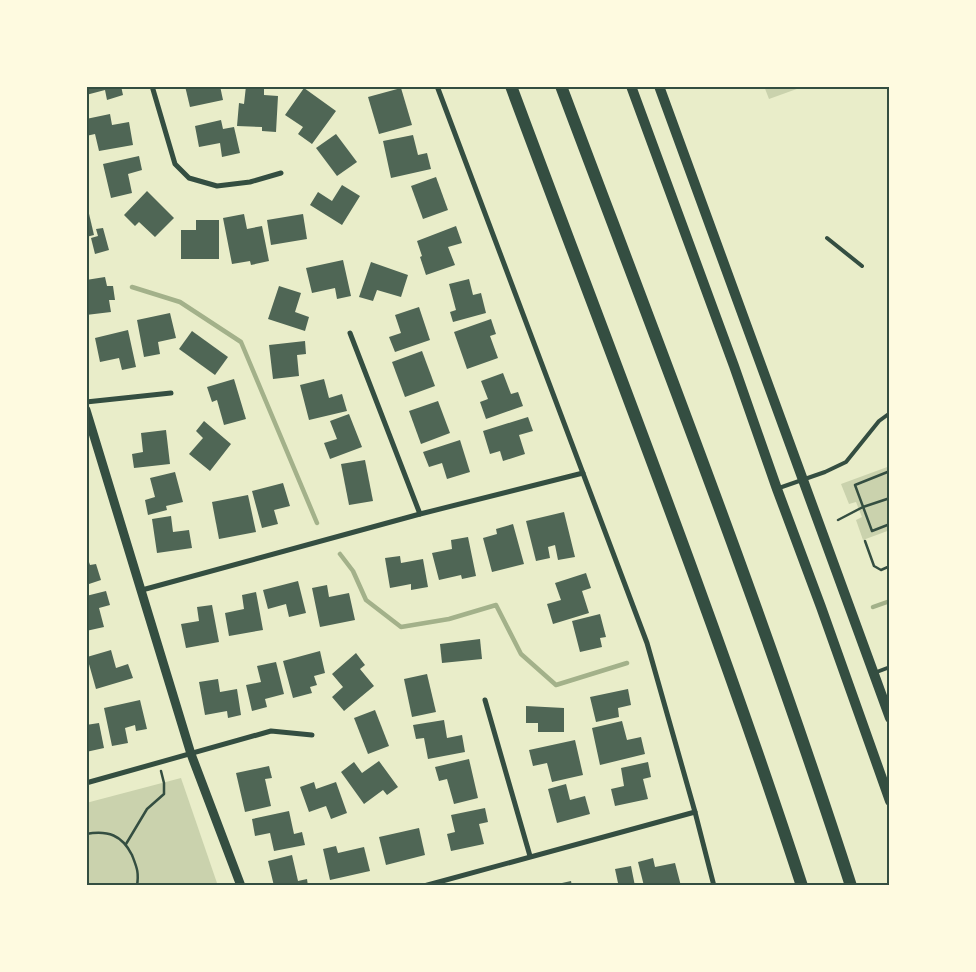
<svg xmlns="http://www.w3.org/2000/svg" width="976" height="972" font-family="Lato,sans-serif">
<rect width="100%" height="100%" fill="#e9edc9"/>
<g fill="#cad2ad">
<polygon points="764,86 805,86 769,99"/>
<polygon points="890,466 890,530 863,540 856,520 862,517 856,502 849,504 841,484"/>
<polygon points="181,778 218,886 86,886 86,803"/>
</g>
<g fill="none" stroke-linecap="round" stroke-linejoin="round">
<g stroke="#a3b18a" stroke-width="4.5">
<polyline points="132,287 180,302 241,342 317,523"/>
<polyline points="340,554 353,571 366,600 401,627 449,619 496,605 521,654 556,685 627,663"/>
<polyline points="873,607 890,601"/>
</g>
</g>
<g fill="#4f6655">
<polygon points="86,86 121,86 123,95 107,100 105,90 86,95"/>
<polygon points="185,86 220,86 223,100 190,107"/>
<polygon points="246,86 264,88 264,95 278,96 276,132 262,131 262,127 237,126 239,103 244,104"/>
<polygon points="304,88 336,111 312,144 298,134 303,127 285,115"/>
<polygon points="401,88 412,125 379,134 368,97"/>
<polygon points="110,114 112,125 129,122 133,145 99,151 95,134 86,136 86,119"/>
<polygon points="221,120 223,129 234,127 240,153 222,157 220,143 199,147 195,126"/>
<polygon points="336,134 357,162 337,176 316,148"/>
<polygon points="413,135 418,155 427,153 431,169 391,178 383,141"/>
<polygon points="139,156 142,170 128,174 132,193 111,198 103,164"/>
<polygon points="436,177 448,210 423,219 411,186"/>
<polygon points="342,185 360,196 342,225 310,205 318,192 332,201"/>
<polygon points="147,191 174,218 155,237 139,222 135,226 124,215"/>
<polygon points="86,201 94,235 86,237"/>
<polygon points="244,214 247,229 262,226 269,261 251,265 250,261 232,264 223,218"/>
<polygon points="303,214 307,239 271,245 267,220"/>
<polygon points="196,220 219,220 219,259 181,259 181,230 196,230"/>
<polygon points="456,226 462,243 448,247 455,265 426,275 420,257 422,256 417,241"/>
<polygon points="103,228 109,250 95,254 91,238 98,236 96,229"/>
<polygon points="343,260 351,296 337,299 335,288 312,293 306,268"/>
<polygon points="371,262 408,275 401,297 377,290 373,301 359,297"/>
<polygon points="105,277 107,286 113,286 115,300 109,300 111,312 86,315 86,280"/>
<polygon points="469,279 473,295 481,293 486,313 453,322 450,312 456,310 449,284"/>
<polygon points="279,286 301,293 295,312 309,317 305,331 268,319"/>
<polygon points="419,307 430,340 395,352 389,337 401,333 395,315"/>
<polygon points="170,313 176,338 158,342 160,354 144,357 137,320"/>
<polygon points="491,319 496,334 490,336 498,358 467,369 454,332"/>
<polygon points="128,330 136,367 122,370 119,358 100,362 95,338"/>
<polygon points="192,331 228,357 215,375 179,349"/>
<polygon points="305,341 306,354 297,355 299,376 273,379 269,345"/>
<polygon points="422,351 435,386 405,397 392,362"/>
<polygon points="503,373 511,394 518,392 523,406 486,419 480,402 488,399 481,381"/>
<polygon points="234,379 246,419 224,425 217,400 212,402 207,387"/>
<polygon points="324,379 329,398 342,394 347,411 309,420 300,385"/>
<polygon points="438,401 450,433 421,444 409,411"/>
<polygon points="349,414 362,447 330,459 324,443 337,439 330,421"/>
<polygon points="528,417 533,431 519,435 525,454 503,461 500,451 490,454 483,431"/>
<polygon points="204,421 231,444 210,471 189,454 203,438 196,431"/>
<polygon points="166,430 170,464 134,468 132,454 143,452 141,433"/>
<polygon points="460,440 470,472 447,479 442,463 429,467 423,452"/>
<polygon points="365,460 373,501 349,505 341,464"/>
<polygon points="175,472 183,502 166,506 167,510 148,515 145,500 155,497 150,478"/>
<polygon points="283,483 290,506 274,510 278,524 262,528 252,491"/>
<polygon points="248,495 256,532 219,539 212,502"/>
<polygon points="564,512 575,557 558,560 555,545 548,547 550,558 536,561 526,521"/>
<polygon points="171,516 173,532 189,530 192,548 157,553 152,519"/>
<polygon points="513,524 524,564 492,572 483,538 497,534 496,529"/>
<polygon points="468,537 476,576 462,579 461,575 439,580 432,553 452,549 451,540"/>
<polygon points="87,556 90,565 96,564 101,580 86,585"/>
<polygon points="400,556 401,563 423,559 428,587 411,590 411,584 390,588 385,558"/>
<polygon points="586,573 591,588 582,591 589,613 553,624 547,604 561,600 555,583"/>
<polygon points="298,581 306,613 289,617 286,604 268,609 263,590"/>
<polygon points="327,585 329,597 349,593 355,620 320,627 312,588"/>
<polygon points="106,591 110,605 99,608 104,627 86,631 86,596"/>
<polygon points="256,592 263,630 229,636 225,613 244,609 242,595"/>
<polygon points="212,605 219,642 186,648 181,624 199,621 197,607"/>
<polygon points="600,614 606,637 600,638 602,647 580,652 572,621"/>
<polygon points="480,639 482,659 442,663 440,644"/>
<polygon points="111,650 116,668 128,664 133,678 96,689 87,657"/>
<polygon points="320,651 325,673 314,676 317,685 310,687 312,693 293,698 283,661"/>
<polygon points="356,653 365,665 360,669 374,686 344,711 332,697 343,687 332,674"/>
<polygon points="276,662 284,694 265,699 267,707 252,711 246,685 261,682 257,666"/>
<polygon points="427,674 436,712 412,717 404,679"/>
<polygon points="218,679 220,692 237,689 241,715 228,718 227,711 205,715 199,682"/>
<polygon points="628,689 631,705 618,708 619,717 596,722 590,697"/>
<polygon points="140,700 147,729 136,731 135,725 125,728 128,743 112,746 104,708"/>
<polygon points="526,706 564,708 564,732 538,732 538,723 526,723"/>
<polygon points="375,710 389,746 368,754 354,718"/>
<polygon points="444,720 447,738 462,735 465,752 428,759 424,738 416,739 413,725"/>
<polygon points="622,721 627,740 641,737 645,754 600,765 592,728"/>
<polygon points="99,723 104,748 86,752 86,725"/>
<polygon points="575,740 583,775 552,782 547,763 533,766 529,750"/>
<polygon points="469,759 478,798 454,804 447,779 439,781 435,767"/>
<polygon points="379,761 398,787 387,795 383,790 364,804 341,772 354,762 362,773"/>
<polygon points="648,762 651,777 643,779 648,799 615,806 611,789 624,786 621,768"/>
<polygon points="269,766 272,778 265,779 271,806 245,812 236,773"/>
<polygon points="314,782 316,789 336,782 347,813 331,819 326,806 309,812 300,787"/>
<polygon points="566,784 570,800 585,796 590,814 557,823 548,789"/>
<polygon points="485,808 488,822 479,824 484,844 451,851 447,834 455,832 451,815"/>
<polygon points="289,811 294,834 302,832 305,845 274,851 270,833 255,836 252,819"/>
<polygon points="419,828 425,855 386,865 379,837"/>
<polygon points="336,846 338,853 364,847 370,871 330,880 323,849"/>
<polygon points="292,855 298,881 307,879 308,886 274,886 268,861"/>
<polygon points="653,858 655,867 675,863 681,886 661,886 661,884 644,886 638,862"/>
<polygon points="631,866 635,886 607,886 618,883 615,869"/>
<polygon points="571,881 572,886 553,886 553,885"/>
</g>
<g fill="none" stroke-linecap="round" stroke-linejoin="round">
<g stroke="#344e41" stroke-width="2.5">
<polyline points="890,471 855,485 872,531 890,524"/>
<polyline points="838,520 863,507 890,498"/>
<polyline points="865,541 874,566 881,570 890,566"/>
<path d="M86 834C108 830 122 835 132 855 137 868 139 872 137 886"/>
<polyline points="126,844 147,809 164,794 164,783 161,771"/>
</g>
<g stroke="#344e41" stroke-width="4">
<polyline points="827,238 862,266"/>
<polyline points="779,488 825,472 846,462 879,421 890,413"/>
<polyline points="874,673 890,667"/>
</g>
<g stroke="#344e41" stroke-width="5">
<polyline points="152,86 175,164 189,178 217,186 250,182 281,173"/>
<polyline points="437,86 647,643 695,812 714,886"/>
<polyline points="350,333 420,514"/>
<polyline points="86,402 171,393"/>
<polyline points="142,590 420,514 583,473"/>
<polyline points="485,700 530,856"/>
<polyline points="86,783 271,731 312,735"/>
<polyline points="424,886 695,812"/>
</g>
<polyline stroke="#344e41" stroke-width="9" points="86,410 191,754 241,886"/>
<g stroke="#344e41" stroke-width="10">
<polyline points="631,86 734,366 777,489 821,607 890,801"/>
<polyline points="659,86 890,718"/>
</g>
<g stroke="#344e41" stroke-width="12">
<path d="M511 86C610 352 714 616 802 886"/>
<path d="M561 86C661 352 764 616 851 886"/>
</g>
</g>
<rect width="976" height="972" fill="none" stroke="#fefae0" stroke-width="175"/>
<rect x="88" y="88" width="800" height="796" fill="none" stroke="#344e41" stroke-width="2"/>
</svg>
